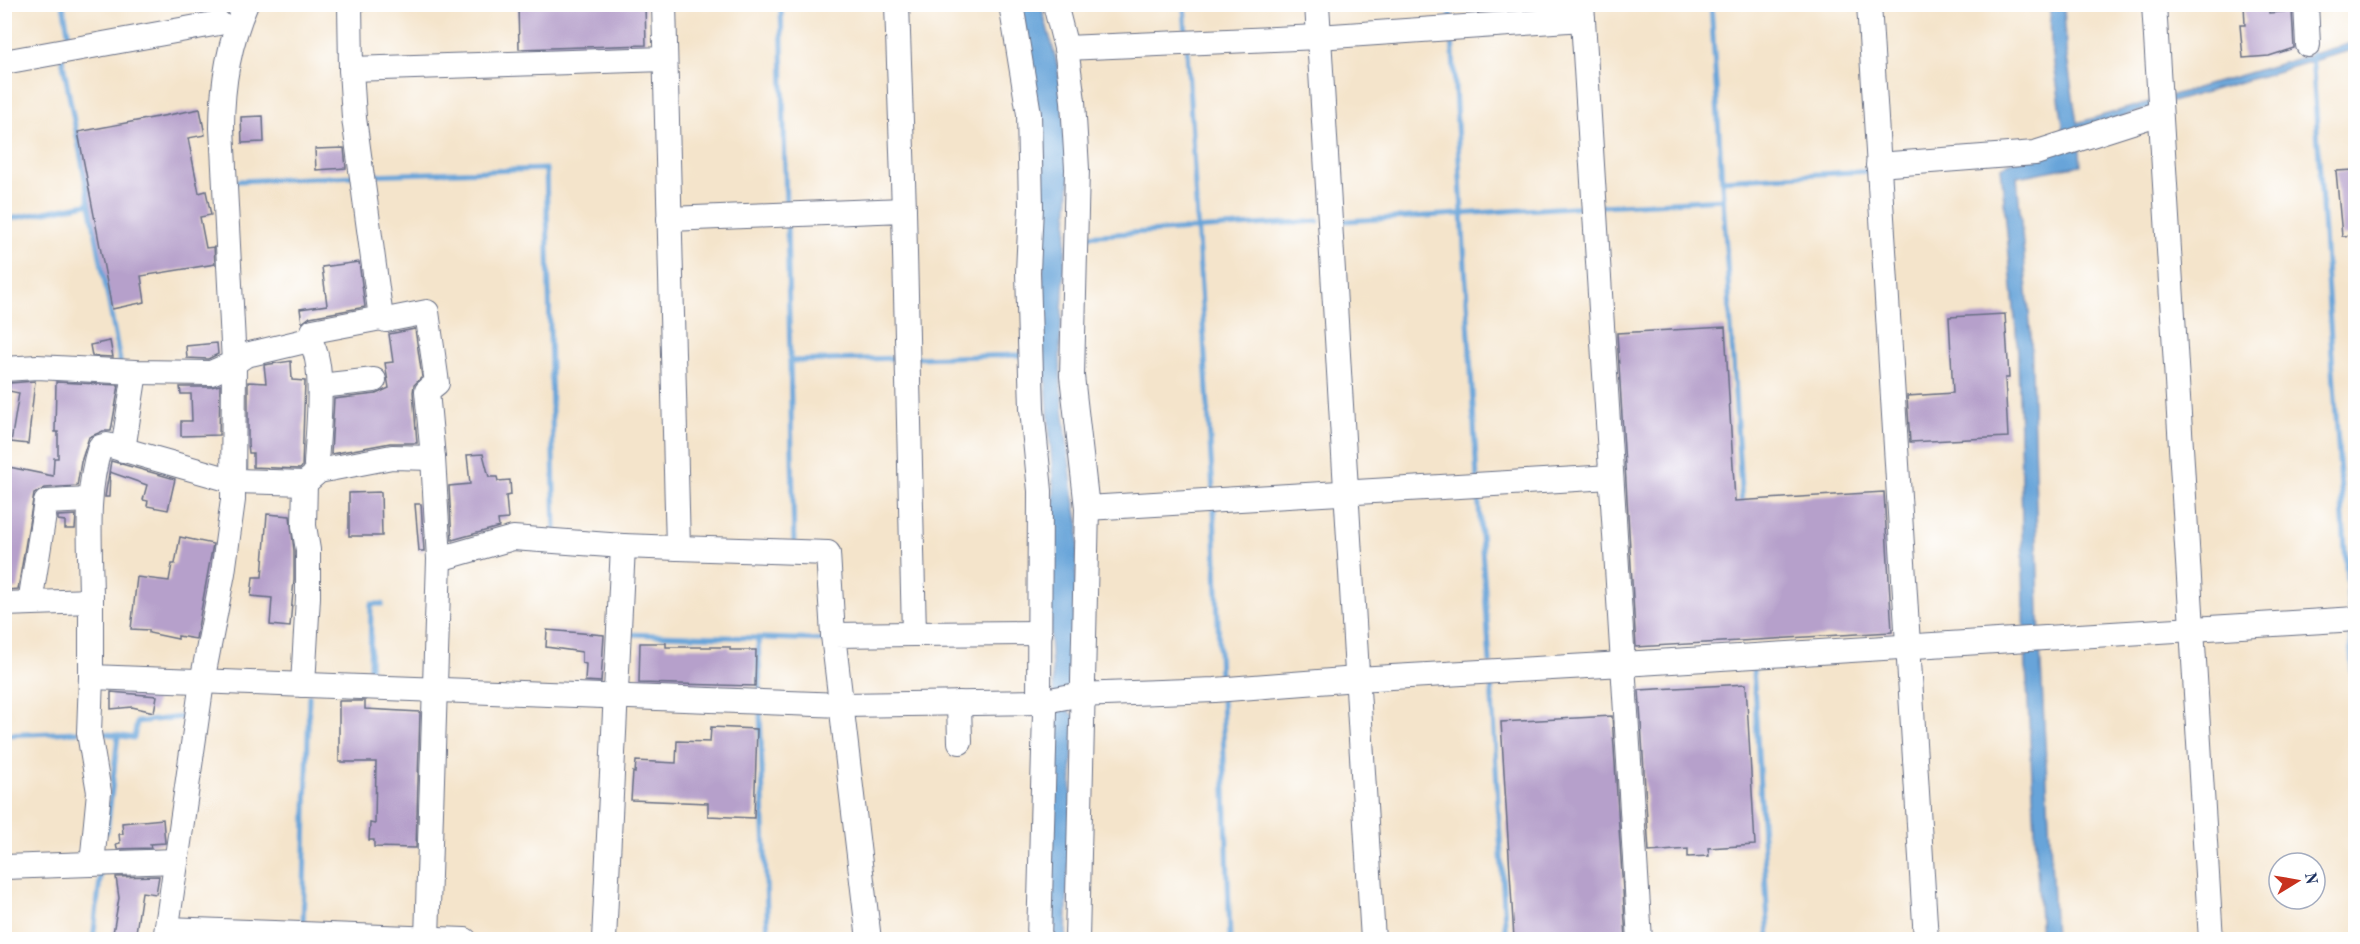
<svg xmlns="http://www.w3.org/2000/svg" width="2360" height="944" font-family="'Old Standard TT',serif">
<rect width="100%" height="100%" fill="#fff"/>
<filter id="ink" filterUnits="userSpaceOnUse"><feTurbulence type="fractalNoise" baseFrequency=".0167" numOctaves="2"/><feDisplacementMap in="SourceGraphic" scale="12" xChannelSelector="R" yChannelSelector="G"/><feConvolveMatrix kernelMatrix="1 2 1 2 8 2 1 2 1" color-interpolation-filters="sRGB"/></filter>
<filter id="wash" filterUnits="userSpaceOnUse"><feTurbulence type="fractalNoise" baseFrequency=".008" numOctaves="4" result="noise"/><feDisplacementMap in="SourceGraphic" scale="24" xChannelSelector="R" yChannelSelector="G"/><feGaussianBlur stdDeviation="1.35" result="paint"/><feColorMatrix in="noise" values="0 0 0 0 0 0 0 0 0 0 0 0 0 0 0 0 0 1.4 0 .05"/><feComposite in="paint" operator="in"/></filter>
<g filter="url(#wash)">
<rect width="100%" height="100%" fill="#f4e4cb"/>
<g fill="#68a4d9" stroke="#426a9c" stroke-width="1.5">
<polygon points="1021,5 1041,5 1058,67 1070,174 1060,347 1061,389 1073,493 1079,526 1069,712 1074,715 1066,940 1049,939 1055,713 1050,639 1054,493 1043,343 1043,149"/>
<polygon points="2050,5 2064,5 2066,51 2077,123 2355,42 2355,49 2078,129 2081,165 2017,177 2031,335 2040,646 2055,939 2041,939 2025,648 2018,352 2001,167 2065,139 2051,43"/>
</g>
<g fill="none" stroke-linecap="round" stroke-linejoin="round">
<g stroke="#68a4d9" stroke-width="5">
<polyline points="63,4 70,43"/>
<polyline points="781,4 786,209"/>
<polyline points="1184,4 1186,36"/>
<polyline points="1450,4 1451,21"/>
<polyline points="1711,4 1742,506"/>
<polyline points="1452,35 1477,478"/>
<polyline points="1187,50 1213,492"/>
<polyline points="2312,54 2349,609"/>
<polyline points="62,58 121,366"/>
<polyline points="368,175 546,169 555,534"/>
<polyline points="1722,180 1869,171"/>
<polyline points="238,181 356,176"/>
<polyline points="1602,206 1723,199"/>
<polyline points="4,220 92,203"/>
<polyline points="787,221 794,546"/>
<polyline points="1345,221 1588,206"/>
<polyline points="1084,236 1318,221"/>
<polyline points="913,358 1022,355"/>
<polyline points="790,361 901,358"/>
<polyline points="1478,492 1490,662"/>
<polyline points="1214,508 1220,679"/>
<polyline points="625,634 827,640"/>
<polyline points="2350,637 2356,721"/>
<polyline points="758,638 760,691"/>
<polyline points="1753,667 1769,940"/>
<polyline points="364,677 370,677 371,604 382,604"/>
<polyline points="1491,681 1506,940"/>
<polyline points="1222,698 1230,940"/>
<polyline points="760,711 768,940"/>
<polyline points="96,732 134,738 137,722 182,717"/>
<polyline points="4,735 77,732"/>
<polyline points="107,832 118,735"/>
<polyline points="303,928 309,696"/>
<polyline points="93,940 101,871"/>
</g>
</g>
<g id="blocks">
<g fill="#b6a0cb">
<polygon points="518,4 645,4 646,45 519,49"/>
<polygon points="2244,4 2268,4 2269,13 2292,11 2294,48 2269,56 2243,58 2240,25 2245,25"/>
<polygon points="200,109 205,135 188,138 199,193 206,191 211,215 200,217 206,248 214,247 215,264 141,276 145,302 112,309 78,132"/>
<polygon points="263,116 264,142 242,143 241,117"/>
<polygon points="344,148 346,168 316,170 315,149"/>
<polygon points="2355,170 2355,235 2342,236 2336,171"/>
<polygon points="359,262 365,307 310,317 302,323 300,309 327,305 322,267"/>
<polygon points="2005,314 2009,378 2005,378 2008,437 1910,442 1907,396 1953,393 1949,317"/>
<polygon points="1725,327 1735,501 1884,492 1892,632 1636,647 1617,333"/>
<polygon points="415,329 422,377 414,385 413,392 417,443 390,443 331,454 334,399 376,394 389,388 385,363 393,362 389,334"/>
<polygon points="110,341 113,357 92,356 90,345"/>
<polygon points="217,343 218,354 208,359 187,358 186,346"/>
<polygon points="291,361 292,380 305,381 302,467 300,469 253,467 253,453 249,453 248,444 248,382 266,383 264,365"/>
<polygon points="35,381 28,444 11,442 19,393 9,391 10,383"/>
<polygon points="56,382 119,385 111,431 103,431 89,437 81,462 77,486 45,488 34,494 18,589 6,590 9,551 4,550 4,518 8,482 4,481 4,466 53,476 54,458 58,458 58,432 55,432"/>
<polygon points="220,385 219,435 181,436 181,421 192,421 191,394 181,394 180,387 211,387"/>
<polygon points="483,454 489,477 497,477 498,481 510,480 511,495 506,496 508,519 498,520 499,527 452,540 449,486 470,484 467,455"/>
<polygon points="111,461 175,479 168,510 147,506 148,501 143,500 147,485 110,472 109,497 105,497"/>
<polygon points="381,492 382,536 349,536 349,493"/>
<polygon points="415,504 421,504 424,551 419,551"/>
<polygon points="267,514 290,516 294,551 294,580 290,627 270,625 272,598 251,596 253,577 262,577"/>
<polygon points="76,515 75,529 65,529 65,521 58,520 58,516"/>
<polygon points="180,537 213,544 196,639 178,636 178,639 149,633 149,630 131,629 137,577 169,581 172,564 175,564"/>
<polygon points="547,630 604,635 601,682 585,681 586,664 582,663 582,652 546,647"/>
<polygon points="640,643 666,643 666,647 730,647 730,650 756,650 755,686 639,683"/>
<polygon points="1746,684 1755,845 1708,848 1709,856 1688,857 1688,849 1649,852 1639,690"/>
<polygon points="111,692 157,696 154,712 132,707 111,709"/>
<polygon points="339,701 365,701 365,709 420,712 416,848 374,847 374,840 369,840 370,823 375,824 376,762 339,762"/>
<polygon points="1612,716 1626,939 1514,939 1501,722"/>
<polygon points="711,727 757,729 754,818 708,816 708,803 631,800 633,772 635,773 636,761 676,763 677,741 710,742"/>
<polygon points="163,819 165,843 150,844 151,848 117,849 116,844 120,843 119,834 123,834 122,823"/>
<polygon points="159,876 156,894 142,892 135,939 112,939 119,898 116,877"/>
</g>
</g>
</g>
<g filter="url(#ink)">
<use href="#blocks" fill-opacity="0" stroke="#676e84" stroke-width="1.5"/>
<g fill="none" stroke-linecap="round" stroke-linejoin="round">
<g stroke="#676e84" stroke-width="26">
<g id="minor">
<polyline points="350,4 351,69 665,59"/>
<polyline points="897,4 904,210"/>
<polyline points="1011,4 1029,114 1031,207 1028,272 1032,409 1040,491 1039,702 1045,712 1039,940"/>
<polyline points="1055,4 1066,48 1318,37 1583,19"/>
<polyline points="1317,4 1373,940"/>
<polyline points="1582,4 1623,664 2356,619"/>
<polyline points="1869,4 1926,940"/>
<polyline points="2154,4 2211,940"/>
<polyline points="2306,4 2308,45"/>
<polyline points="1066,48 1073,101 1077,169 1072,376 1087,508 1611,477"/>
<polyline points="4,62 219,23"/>
<polyline points="1878,165 2035,153 2160,113"/>
<polyline points="669,219 904,210 914,634 1040,633"/>
<path d="M309 340C327 361 317 436 316 465L319 471"/>
<polyline points="4,369 37,367 135,372 211,373 234,363 246,355 309,340 313,331 381,318 354,118 351,69"/>
<polyline points="320,386 374,380"/>
<polyline points="123,450 135,372"/>
<polyline points="678,548 828,553 833,635"/>
<polyline points="439,559 513,538 623,546"/>
<path d="M91 601C91 550 84 496 100 447L107 445 234 481 305 483 319 471 392 457 433 458 427 391 437 383 427 312 386 320 381 318"/>
<polyline points="30,603 46,502 90,500"/>
<polyline points="4,604 91,601 91,677 842,705 1039,702 1077,695 1215,690 1357,679 1623,664 1640,940"/>
<polyline points="91,677 89,733 99,792 92,864"/>
<polyline points="303,685 308,597 308,550 304,526 305,483"/>
<polyline points="959,703 960,742"/>
<polyline points="4,867 176,861"/>
<polyline points="167,929 465,940"/>
<polyline points="427,938 439,559 433,458"/>
<path d="M165 940 202 682 223 573 233 500 234 363 222 128C222 85 228 45 246 4"/>
<polyline points="604,940 623,546 678,548 664,4"/>
<polyline points="869,940 833,635 914,634"/>
<polyline points="1077,940 1087,508"/>
</g>
</g>
<use href="#minor" stroke="#fff" stroke-width="24"/>
</g>
</g>
<rect width="2360" height="944" fill="none" stroke="#fff" stroke-width="24"/>
<g transform="translate(2297 881) rotate(79)"><circle r="28" fill="#ffffff" stroke="#a4acbf" stroke-width="1.5"/>
<path d="M0-4.5L10 22L0 15L-10 22Z" fill="#c8321e"/>
<text y="-9" font-size="16" font-weight="bold" text-anchor="middle" fill="#1b2f5e">N</text>
</g>
</svg>
